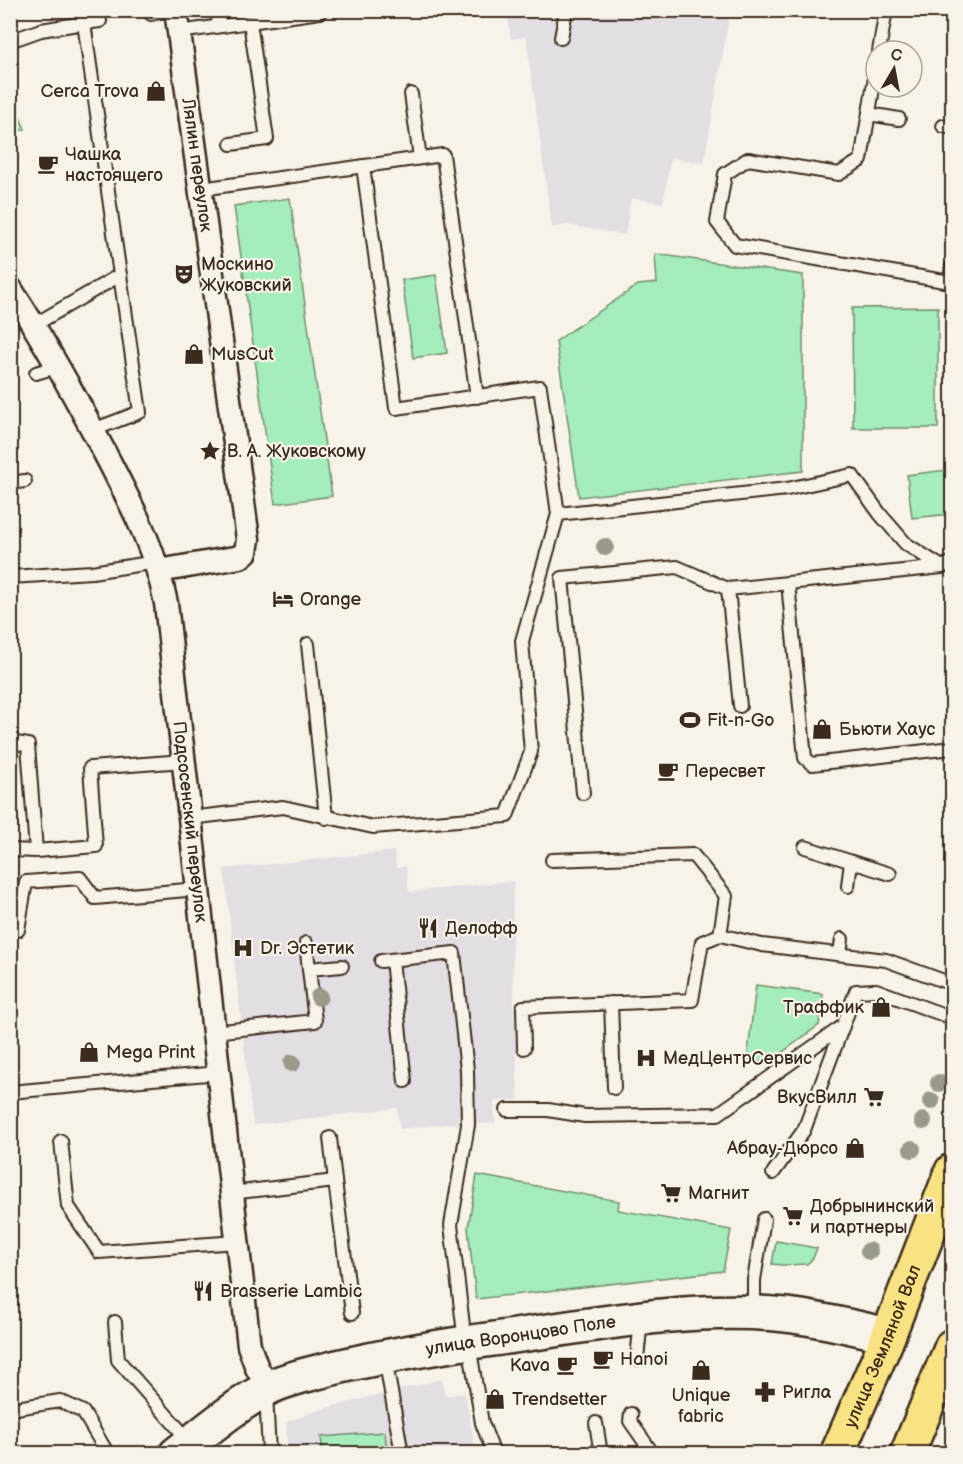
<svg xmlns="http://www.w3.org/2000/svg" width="963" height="1464" font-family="'Balsamiq Sans',sans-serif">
<rect width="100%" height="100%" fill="#f7f3e8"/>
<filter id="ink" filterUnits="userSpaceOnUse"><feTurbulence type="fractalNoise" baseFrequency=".0167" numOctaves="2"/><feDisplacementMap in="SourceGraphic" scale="12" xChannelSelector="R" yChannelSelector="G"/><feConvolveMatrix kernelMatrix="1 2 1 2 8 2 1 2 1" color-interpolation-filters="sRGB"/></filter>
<g filter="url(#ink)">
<g fill="#e3dde4">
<polygon points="507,11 730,11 704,163 671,158 663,203 631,198 625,235 567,225 552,228 526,37 511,39"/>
<polygon points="10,781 20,864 11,913 10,913"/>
<polygon points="394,851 396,868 406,867 409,892 513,881 512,948 518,1100 494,1101 495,1123 457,1126 456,1123 400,1129 397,1108 253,1125 224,869"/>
<polygon points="442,1379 445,1396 465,1393 476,1453 288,1453 286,1422 326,1408"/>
</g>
<g fill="#a5edba" stroke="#708c6c" stroke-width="1.5">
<polygon points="10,95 25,129 11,134 10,134"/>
<polygon points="290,198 332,496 275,504 234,206"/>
<polygon points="655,254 803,275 803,471 579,497 556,341 638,285 657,283"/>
<polygon points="436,275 447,353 413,358 402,280"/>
<polygon points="938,307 938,428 853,428 852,308"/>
<polygon points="947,470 952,514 912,518 907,475"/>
<polygon points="756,985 823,994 819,1025 768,1063 747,1060"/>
<polygon points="477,1175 619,1201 618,1210 731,1230 723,1271 476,1299 468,1228"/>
<polygon points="776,1241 817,1248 813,1258 807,1264 783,1265 772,1264"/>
<polygon points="385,1432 387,1453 323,1453 321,1437"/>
</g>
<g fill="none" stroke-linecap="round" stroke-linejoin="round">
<g stroke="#3b2a1e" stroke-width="16">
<g id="lane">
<polyline points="217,10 219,26"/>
<polyline points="151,14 172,10"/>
<polyline points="179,32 320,12"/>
<polyline points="561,38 566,10"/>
<polyline points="10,41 41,30 84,23"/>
<polyline points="879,51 886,10"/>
<polyline points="876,71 861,160 839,174 748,159 725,174 717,222 735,245 950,282"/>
<polyline points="411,94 420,158"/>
<polyline points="869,114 899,119"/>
<polyline points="943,126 952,128"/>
<polyline points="231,144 267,139 250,22"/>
<polyline points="363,166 396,408 540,387 558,514 787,489 852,475 880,514 906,544 942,567 952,562"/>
<polyline points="201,189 443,155 477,397"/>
<polyline points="952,266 950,282 952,286"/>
<polyline points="34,325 120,275 84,23 100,21"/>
<polyline points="36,373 59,366"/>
<polyline points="93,430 140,412 120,275"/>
<polyline points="10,483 25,481"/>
<polyline points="942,567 788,583 805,758 812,764 952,748"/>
<polyline points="10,577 92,572 156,562"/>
<polyline points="308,644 326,818"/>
<polyline points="740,706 728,589 788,583"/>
<polyline points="10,742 28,745 36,851 96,846 90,768 184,761"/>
<polyline points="583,793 562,578 677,567 728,589"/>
<polyline points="190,818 283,807 373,827 507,816 531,752 522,641 558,514"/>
<polyline points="805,847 890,874"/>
<polyline points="10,850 36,851"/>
<polyline points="552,860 693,855 726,896 720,935 762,945 886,960 952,984"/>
<polyline points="848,886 851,862"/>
<polyline points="18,930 26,882 80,878 95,898 198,889"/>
<polyline points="840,954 842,939"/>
<polyline points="392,960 405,1081"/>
<polyline points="381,961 454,953 467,1070 468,1125 451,1225 465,1342"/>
<polyline points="309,969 342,966"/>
<polyline points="611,1003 614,1088"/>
<polyline points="213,1032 315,1021 306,943"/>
<polyline points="524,1048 523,1007 692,1000 702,942 720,935"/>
<polyline points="10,1092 218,1073"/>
<polyline points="507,1110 548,1110 585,1116 718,1114 843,1026"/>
<polyline points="330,1138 335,1181"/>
<polyline points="61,1141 68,1206 99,1252 237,1242"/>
<polyline points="773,1173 804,1130 856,991 876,990 952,1018"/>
<polyline points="231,1193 335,1181 352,1313"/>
<polyline points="754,1313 754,1280 764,1219"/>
<polyline points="115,1322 118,1360 190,1442"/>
<polyline points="469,1344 482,1423 494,1454"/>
<polyline points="385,1358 402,1454"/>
<polyline points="637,1359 641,1320"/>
<polyline points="266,1392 269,1454"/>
<polyline points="10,1409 60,1401 83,1412 108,1454"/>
<polyline points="631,1414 630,1421 653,1454"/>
<polyline points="596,1423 601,1454"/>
</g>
</g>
<g stroke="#3b2a1e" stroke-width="27">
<g id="street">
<path id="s1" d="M10 288C47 345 79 403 110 463 135 512 155 549 166 603L249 1346 257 1368 269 1388"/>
<polyline points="159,571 240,557 246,552 248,539 176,10"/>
</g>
</g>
<g stroke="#3b2a1e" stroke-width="38">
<g id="secondary">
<path id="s2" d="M176 1454C206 1431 235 1406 268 1388 288 1378 311 1374 333 1368 379 1357 425 1349 471 1342 575 1329 681 1304 786 1315 821 1319 855 1328 888 1335"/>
</g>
</g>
<g stroke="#3b2a1e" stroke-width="38">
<g id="primary">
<path id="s3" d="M837 1454 885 1344 952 1171"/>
<polyline points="907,1454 952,1346"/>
</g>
</g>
<use href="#lane" stroke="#f7f3e8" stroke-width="12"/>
<use href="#street" stroke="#f7f3e8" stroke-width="22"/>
<use href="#secondary" stroke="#f7f3e8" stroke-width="33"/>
<use href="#primary" stroke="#f8e281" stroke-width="33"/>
</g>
<g fill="#9b9a8a">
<circle cx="605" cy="547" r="9"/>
<circle cx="319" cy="997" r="9"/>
<circle cx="292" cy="1063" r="9"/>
<circle cx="939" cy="1083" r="9"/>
<circle cx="931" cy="1101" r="9"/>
<circle cx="923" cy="1121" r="9"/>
<circle cx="912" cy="1149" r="9"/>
<circle cx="869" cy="1251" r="9"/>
</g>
</g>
<defs>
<g id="shop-bare" transform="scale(1.62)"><path d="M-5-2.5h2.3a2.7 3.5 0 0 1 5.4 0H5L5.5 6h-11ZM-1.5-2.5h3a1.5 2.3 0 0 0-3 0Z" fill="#3b2a1e" stroke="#f7f3e8" stroke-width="2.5" paint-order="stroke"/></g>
<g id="cafe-bare" transform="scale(1.62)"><path d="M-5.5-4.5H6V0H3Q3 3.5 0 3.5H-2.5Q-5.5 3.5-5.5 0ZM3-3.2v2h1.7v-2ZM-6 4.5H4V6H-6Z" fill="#3b2a1e" stroke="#f7f3e8" stroke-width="2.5" paint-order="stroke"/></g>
<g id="theatre-bare" transform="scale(1.62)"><path d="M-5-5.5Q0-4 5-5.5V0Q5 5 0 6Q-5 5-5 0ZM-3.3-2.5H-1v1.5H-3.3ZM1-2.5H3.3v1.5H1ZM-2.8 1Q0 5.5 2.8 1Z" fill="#3b2a1e" stroke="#f7f3e8" stroke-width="2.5" paint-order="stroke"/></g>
<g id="sight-bare" transform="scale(1.62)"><path d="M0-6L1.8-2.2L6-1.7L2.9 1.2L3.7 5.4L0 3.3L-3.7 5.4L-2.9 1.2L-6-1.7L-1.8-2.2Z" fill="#3b2a1e" stroke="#f7f3e8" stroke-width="2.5" paint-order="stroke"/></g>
<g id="hotel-bare" transform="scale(1.62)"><path d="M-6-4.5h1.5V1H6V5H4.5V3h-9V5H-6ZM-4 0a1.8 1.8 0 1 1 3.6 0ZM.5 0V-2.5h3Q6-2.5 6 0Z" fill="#3b2a1e" stroke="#f7f3e8" stroke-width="2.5" paint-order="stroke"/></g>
<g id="stadium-bare" transform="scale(1.62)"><path d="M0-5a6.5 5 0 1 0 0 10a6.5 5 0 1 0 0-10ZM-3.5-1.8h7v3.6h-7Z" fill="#3b2a1e" stroke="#f7f3e8" stroke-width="2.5" paint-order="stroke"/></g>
<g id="restaurant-bare" transform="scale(1.62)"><path d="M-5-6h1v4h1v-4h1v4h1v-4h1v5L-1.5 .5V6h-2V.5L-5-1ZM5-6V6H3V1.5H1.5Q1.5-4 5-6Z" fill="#3b2a1e" stroke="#f7f3e8" stroke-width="2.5" paint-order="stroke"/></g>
<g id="hospital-bare" transform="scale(1.62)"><path d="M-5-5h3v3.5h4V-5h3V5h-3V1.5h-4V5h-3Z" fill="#3b2a1e" stroke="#f7f3e8" stroke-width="2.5" paint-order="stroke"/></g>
<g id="supermarket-bare" transform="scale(1.62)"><path d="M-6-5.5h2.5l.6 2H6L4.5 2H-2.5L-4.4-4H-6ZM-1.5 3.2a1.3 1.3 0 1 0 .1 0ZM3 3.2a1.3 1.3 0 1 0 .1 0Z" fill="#3b2a1e" stroke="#f7f3e8" stroke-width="2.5" paint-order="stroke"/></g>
<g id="pharmacy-bare" transform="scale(1.62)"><path d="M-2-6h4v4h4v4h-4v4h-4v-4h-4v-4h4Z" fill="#3b2a1e" stroke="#f7f3e8" stroke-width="2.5" paint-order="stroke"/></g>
</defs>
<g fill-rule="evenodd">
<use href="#shop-bare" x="156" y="91"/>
<use href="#cafe-bare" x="48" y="164"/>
<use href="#theatre-bare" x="184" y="274"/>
<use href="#shop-bare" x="194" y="354"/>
<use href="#sight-bare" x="210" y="451"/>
<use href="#hotel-bare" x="283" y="599"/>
<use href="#stadium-bare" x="690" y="720"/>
<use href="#shop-bare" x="822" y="729"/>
<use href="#cafe-bare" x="668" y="771"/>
<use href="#restaurant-bare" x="428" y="928"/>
<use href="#hospital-bare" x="243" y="948"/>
<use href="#shop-bare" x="881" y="1007"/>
<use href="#shop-bare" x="89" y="1052"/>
<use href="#hospital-bare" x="646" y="1058"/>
<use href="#supermarket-bare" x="874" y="1097"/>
<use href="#shop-bare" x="855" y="1148"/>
<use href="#supermarket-bare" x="671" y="1193"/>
<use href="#supermarket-bare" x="793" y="1216"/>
<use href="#restaurant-bare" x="203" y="1291"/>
<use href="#cafe-bare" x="603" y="1359"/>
<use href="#cafe-bare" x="567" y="1365"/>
<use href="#shop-bare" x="701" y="1370"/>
<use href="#pharmacy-bare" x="765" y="1392"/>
<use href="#shop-bare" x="495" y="1399"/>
</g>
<g text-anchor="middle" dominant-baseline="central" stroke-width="4.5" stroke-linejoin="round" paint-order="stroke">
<g font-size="18" fill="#3b2a1e" stroke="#f7f3e8" text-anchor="start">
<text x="139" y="91" text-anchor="end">Cerca Trova</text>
<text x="65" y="154">Чашка<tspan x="65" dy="21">настоящего</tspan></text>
<text x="201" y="264">Москино<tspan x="201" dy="21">Жуковский</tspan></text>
<text x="211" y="354">MusCut</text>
<text x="227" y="451">В. А. Жуковскому</text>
<text x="300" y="599">Orange</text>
<text x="707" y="720">Fit-n-Go</text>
<text x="839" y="729">Бьюти Хаус</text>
<text x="685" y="771">Пересвет</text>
<text x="445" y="928">Делофф</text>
<text x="260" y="948">Dr. Эстетик</text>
<text x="864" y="1007" text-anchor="end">Траффик</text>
<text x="106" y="1052">Mega Print</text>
<text x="663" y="1058">МедЦентрСервис</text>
<text x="857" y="1097" text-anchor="end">ВкусВилл</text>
<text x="838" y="1148" text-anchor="end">Абрау-Дюрсо</text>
<text x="688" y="1193">Магнит</text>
<text x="810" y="1206">Добрынинский<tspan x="810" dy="21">и партнеры</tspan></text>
<text x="220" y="1291">Brasserie Lambic</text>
<text x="620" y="1359">Hanoi</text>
<text x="550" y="1365" text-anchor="end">Kava</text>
<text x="782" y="1392">Ригла</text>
<text x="701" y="1395" text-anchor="middle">Unique<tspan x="701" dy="21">fabric</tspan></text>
<text x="512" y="1399">Trendsetter</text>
</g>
<g font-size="18" fill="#3b2a1e" stroke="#f7f3e8">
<text transform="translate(197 165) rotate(82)">Лялин переулок</text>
<text stroke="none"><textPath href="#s1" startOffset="573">Подсосенский переулок</textPath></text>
<text stroke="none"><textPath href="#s2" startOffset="372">улица Воронцово Поле</textPath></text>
<text stroke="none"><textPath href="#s3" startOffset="117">улица Земляной Вал</textPath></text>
</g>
</g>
<rect width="963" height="1464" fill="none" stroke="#f7f3e8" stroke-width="36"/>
<rect x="18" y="18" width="927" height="1428" fill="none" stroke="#3b2a1e" stroke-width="2" filter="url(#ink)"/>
<g transform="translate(894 69) rotate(10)"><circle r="28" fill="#f7f3e8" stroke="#aca397" stroke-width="1.5"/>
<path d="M0-4.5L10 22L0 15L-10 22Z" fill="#3b2a1e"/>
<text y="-9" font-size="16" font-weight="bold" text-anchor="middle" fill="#3b2a1e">С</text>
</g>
</svg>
